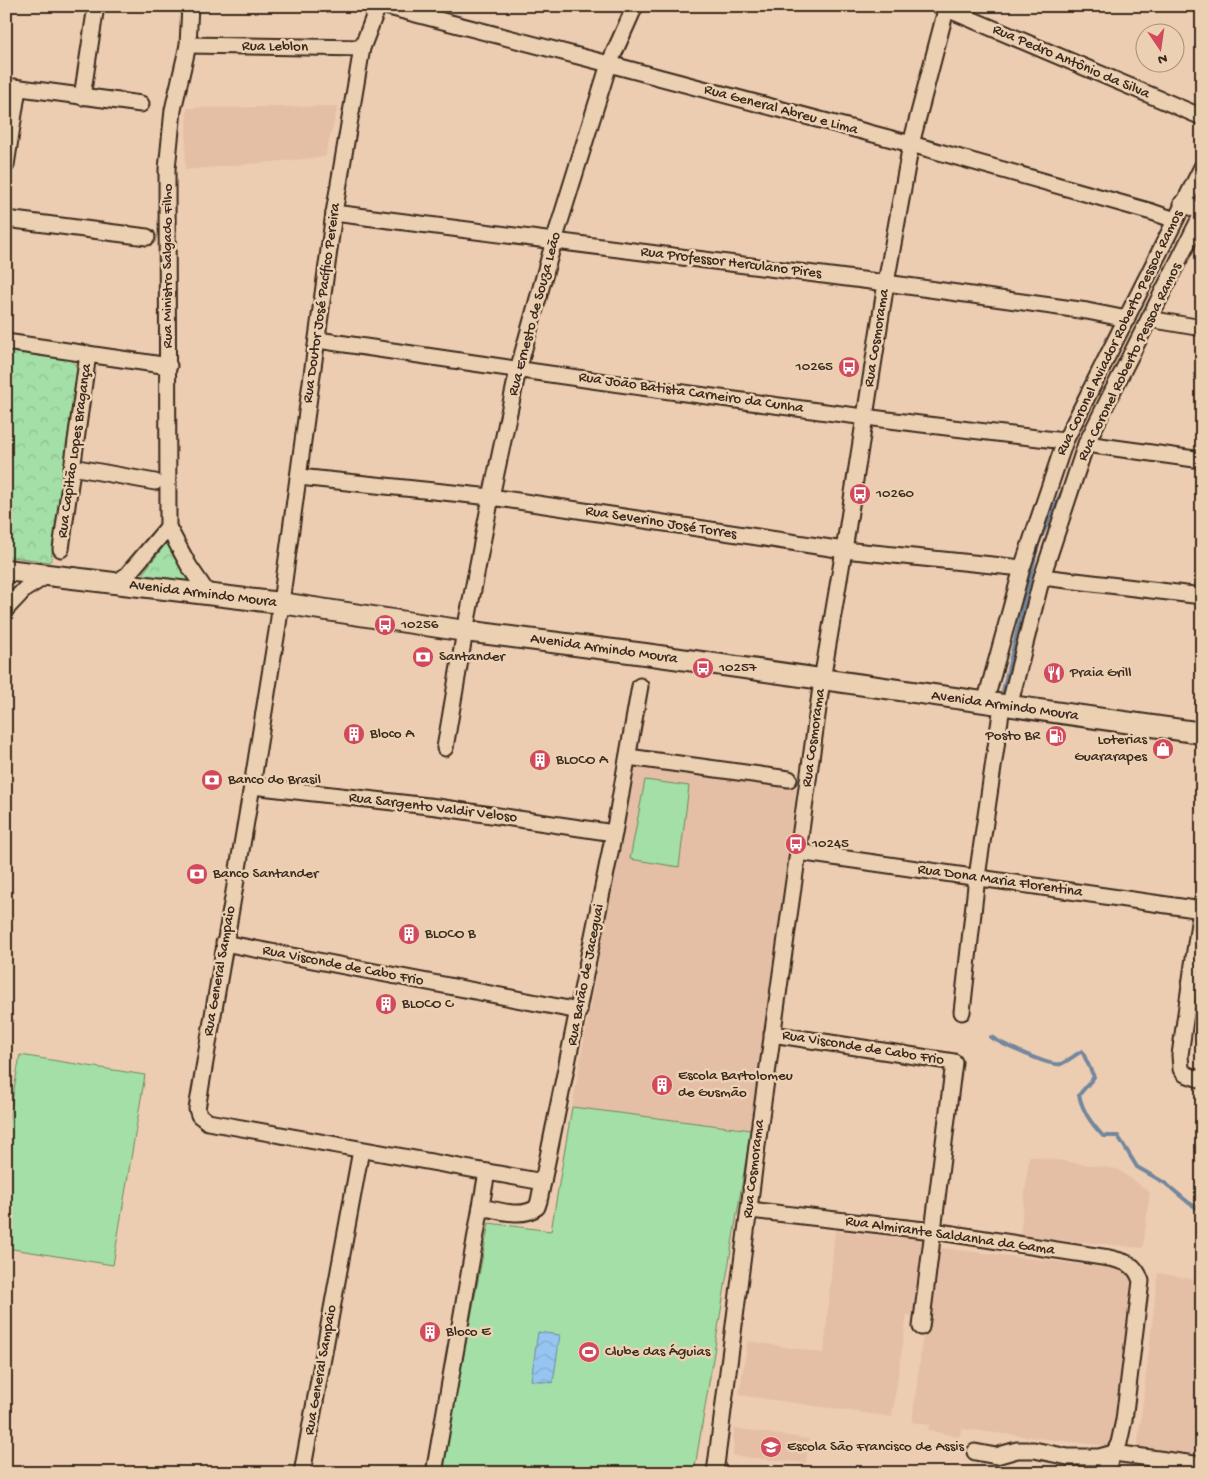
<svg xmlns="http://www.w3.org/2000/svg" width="1208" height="1479" font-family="'Gochi Hand',sans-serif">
<defs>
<pattern id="forest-crowns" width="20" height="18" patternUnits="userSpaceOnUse" patternTransform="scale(1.25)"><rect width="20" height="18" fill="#a3dfa6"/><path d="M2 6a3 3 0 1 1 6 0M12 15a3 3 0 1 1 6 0" fill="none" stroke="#8dc08e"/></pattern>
<pattern id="water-waves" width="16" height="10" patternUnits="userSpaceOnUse" patternTransform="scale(1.25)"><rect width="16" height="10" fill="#96c5f1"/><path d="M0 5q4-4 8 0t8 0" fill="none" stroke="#82a9ce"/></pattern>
</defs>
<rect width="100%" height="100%" fill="#edcdb1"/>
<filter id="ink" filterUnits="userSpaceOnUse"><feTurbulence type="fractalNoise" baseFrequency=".02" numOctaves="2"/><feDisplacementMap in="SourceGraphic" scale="10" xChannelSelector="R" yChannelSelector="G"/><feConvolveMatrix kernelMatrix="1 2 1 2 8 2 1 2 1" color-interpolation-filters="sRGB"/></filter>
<g filter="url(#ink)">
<g fill="#e4bfa5">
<polygon points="338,106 325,157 185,170 187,108"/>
<polygon points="634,761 797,784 751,1130 572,1107"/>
<polygon points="1029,1156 1117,1169 1150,1192 1143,1248 1020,1236"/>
<polygon points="835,1231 928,1240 917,1316 907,1315 892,1417 739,1395 748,1341 824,1353"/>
<polygon points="934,1247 1128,1270 1137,1291 1114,1447 962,1429 959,1437 928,1430 929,1425 912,1422"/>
<polygon points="1158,1273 1202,1281 1202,1457 1137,1451"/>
<polygon points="734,1428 809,1439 806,1463 733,1456"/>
</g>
<g fill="url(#forest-crowns)" stroke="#6f8462">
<polygon points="6,350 68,359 74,363 77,368 51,560 49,562 6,556"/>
<polygon points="168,541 192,585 139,578"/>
</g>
<g fill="#a3dfa6" stroke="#6f8462">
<polygon points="645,780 689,786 679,867 630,859"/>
<polygon points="20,1055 145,1075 113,1265 6,1248 6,1135"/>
<polygon points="572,1107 751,1130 694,1473 441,1473 489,1223 551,1231"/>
</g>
<polygon fill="url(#water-waves)" stroke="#72879d" points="538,1332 560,1335 553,1383 531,1380"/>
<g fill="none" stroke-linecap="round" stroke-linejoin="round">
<g stroke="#72879d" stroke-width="4">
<polyline points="1003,691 1038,544 1065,485"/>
<path d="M991 1037C1002 1044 1050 1067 1061 1064 1068 1061 1075 1055 1082 1051L1094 1077 1079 1095C1083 1112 1091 1123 1103 1136H1118L1137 1167 1165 1183 1189 1203 1202 1211"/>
</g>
<g stroke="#3b2a1e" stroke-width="19">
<g id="minor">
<polyline points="190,6 188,45 173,110 167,169 168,527 189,566 208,594"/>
<polyline points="378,6 362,48 334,213 278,625 252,786 197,1109 199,1115 208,1122 543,1182"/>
<polyline points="385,6 609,64 911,144 1152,212 1175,220"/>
<polyline points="940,6 1202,117"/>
<polyline points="188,45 362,48"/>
<polyline points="6,86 141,104"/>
<polyline points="82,97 96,6"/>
<polyline points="6,165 18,88"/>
<polyline points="334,213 886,283 1087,311 1127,319"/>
<polyline points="6,219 147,237"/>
<polyline points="1149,319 1202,328"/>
<path d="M318 340C566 377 815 413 1065 441"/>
<polyline points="6,342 169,366"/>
<polyline points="1086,444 1202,460"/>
<polyline points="72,467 155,482"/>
<polyline points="299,477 491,497 844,550 1022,568"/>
<polyline points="61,549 88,354"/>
<polyline points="1042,577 1202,596"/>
<polyline points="114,584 127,575 168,527"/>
<polyline points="6,609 25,589 46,576"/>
<polyline points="985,703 1022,568 1065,441 1202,167"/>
<polyline points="1009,707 1042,577 1086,444 1200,218 1199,211 1182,203"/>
<polyline points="445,748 465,631 491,497 518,370 554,241 609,64 635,6"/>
<polyline points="628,757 789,779"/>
<polyline points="252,786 437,807 614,833"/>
<polyline points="798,852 1202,910"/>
<polyline points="1202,902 1180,1055 1181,1069 1185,1074 1202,1080"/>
<polyline points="224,943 579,1011"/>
<polyline points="962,1012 977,877 1002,706"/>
<polyline points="772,1034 954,1062 921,1327"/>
<path d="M481 1207C498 1210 522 1219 537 1207L539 1201 614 833 640 686"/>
<path d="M750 1210 933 1231 1109 1258C1126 1262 1135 1263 1141 1281L1124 1420 1119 1443 1104 1473"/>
<polyline points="975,1452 996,1456 1017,1450 1034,1450 1068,1457 1099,1457 1114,1453 1202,1465"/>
<polyline points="302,1473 361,1150"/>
<polyline points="434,1473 487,1172"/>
<polyline points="715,1473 758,1138 822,680 844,550 886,283 911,144 947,6"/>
</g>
</g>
<g stroke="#3b2a1e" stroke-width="24">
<polyline id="major" points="6,570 281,603 465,631 645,654 1202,733"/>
</g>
<use href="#minor" stroke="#ebd0b2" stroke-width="15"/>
<use href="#major" stroke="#ebd0b2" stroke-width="20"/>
</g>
</g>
<defs>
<g id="bus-disc" transform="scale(1.125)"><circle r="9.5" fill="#d1495b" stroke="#ebd0b2"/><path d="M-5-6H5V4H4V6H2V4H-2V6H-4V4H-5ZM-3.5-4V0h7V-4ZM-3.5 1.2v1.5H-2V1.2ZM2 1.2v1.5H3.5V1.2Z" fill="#fff"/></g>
<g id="bank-disc" transform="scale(1.125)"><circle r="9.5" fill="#d1495b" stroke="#ebd0b2"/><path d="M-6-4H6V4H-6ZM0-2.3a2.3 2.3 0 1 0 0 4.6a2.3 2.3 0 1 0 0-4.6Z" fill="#fff"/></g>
<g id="restaurant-disc" transform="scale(1.125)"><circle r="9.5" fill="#d1495b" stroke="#ebd0b2"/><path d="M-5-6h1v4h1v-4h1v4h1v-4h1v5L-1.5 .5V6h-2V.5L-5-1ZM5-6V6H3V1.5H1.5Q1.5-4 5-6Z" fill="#fff"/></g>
<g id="building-disc" transform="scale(1.125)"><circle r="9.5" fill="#d1495b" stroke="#ebd0b2"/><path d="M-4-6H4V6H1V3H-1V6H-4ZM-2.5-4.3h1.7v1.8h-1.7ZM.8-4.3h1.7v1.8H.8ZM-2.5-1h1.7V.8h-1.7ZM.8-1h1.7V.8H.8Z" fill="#fff"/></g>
<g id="fuel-disc" transform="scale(1.125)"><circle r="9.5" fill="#d1495b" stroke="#ebd0b2"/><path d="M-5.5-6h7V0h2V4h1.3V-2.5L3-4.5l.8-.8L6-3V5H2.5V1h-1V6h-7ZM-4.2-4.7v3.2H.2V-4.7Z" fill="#fff"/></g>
<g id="shop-disc" transform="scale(1.125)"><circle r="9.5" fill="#d1495b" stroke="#ebd0b2"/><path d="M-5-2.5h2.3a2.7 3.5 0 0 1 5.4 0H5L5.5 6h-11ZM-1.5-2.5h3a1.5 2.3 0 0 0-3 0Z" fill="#fff"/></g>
<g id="stadium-disc" transform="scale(1.125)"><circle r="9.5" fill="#d1495b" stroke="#ebd0b2"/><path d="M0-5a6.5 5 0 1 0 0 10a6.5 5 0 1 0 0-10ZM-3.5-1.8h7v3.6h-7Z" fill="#fff"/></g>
<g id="school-disc" transform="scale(1.125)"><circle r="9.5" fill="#d1495b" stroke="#ebd0b2"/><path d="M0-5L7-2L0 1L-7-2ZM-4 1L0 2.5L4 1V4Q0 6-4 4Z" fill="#fff"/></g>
</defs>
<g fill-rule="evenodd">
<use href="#bus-disc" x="849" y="367"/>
<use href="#bus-disc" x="860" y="494"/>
<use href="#bus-disc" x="385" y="625"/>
<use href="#bank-disc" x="423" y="657"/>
<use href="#bus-disc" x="703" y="668"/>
<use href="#restaurant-disc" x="1054" y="673"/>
<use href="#building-disc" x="354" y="734"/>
<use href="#fuel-disc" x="1056" y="736"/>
<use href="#shop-disc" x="1163" y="749"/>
<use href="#building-disc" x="540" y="760"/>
<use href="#bank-disc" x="212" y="780"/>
<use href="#bus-disc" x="796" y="844"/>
<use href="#bank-disc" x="197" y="874"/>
<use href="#building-disc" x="409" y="934"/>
<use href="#building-disc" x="386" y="1004"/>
<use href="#building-disc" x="662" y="1085"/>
<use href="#building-disc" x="430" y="1332"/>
<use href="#stadium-disc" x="589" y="1352"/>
<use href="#school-disc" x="771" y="1447"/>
</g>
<g text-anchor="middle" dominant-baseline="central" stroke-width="5" stroke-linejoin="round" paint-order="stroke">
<g font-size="15" fill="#3b2a1e" stroke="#ebd0b2">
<text transform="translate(275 47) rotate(1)">Rua Leblon</text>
<text transform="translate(1071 62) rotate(23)">Rua Pedro Antônio da Silva</text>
<text transform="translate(781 110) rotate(15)">Rua General Abreu e Lima</text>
<text transform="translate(731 263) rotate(7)">Rua Professor Herculano Pires</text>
<text transform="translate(168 266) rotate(-90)">Rua Ministro Salgado Filho</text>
<text transform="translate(322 303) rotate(-82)">Rua Doutor José Pacífico Pereira</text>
<text transform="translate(535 314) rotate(-75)">Rua Ernesto de Souza Leão</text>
<text transform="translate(1120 333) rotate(-64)">Rua Coronel Aviador Roberto Pessoa Ramos</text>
<text transform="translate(877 338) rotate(-81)">Rua Cosmorama</text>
<text transform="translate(1130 362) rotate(-64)">Rua Coronel Roberto Pessoa Ramos</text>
<text transform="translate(691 393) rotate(8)">Rua João Batista Carneiro da Cunha</text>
<text transform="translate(75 451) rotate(-82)">Rua Capitão Lopes Bragança</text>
<text transform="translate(661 523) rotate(9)">Rua Severino José Torres</text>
<text transform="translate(203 594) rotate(7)">Avenida Armindo Moura</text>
<text transform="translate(604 649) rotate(8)">Avenida Armindo Moura</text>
<text transform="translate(1005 706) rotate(8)">Avenida Armindo Moura</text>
<text transform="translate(814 738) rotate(-82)">Rua Cosmorama</text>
<text transform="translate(433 808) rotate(7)">Rua Sargento Valdir Veloso</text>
<text transform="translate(1000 881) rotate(8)">Rua Dona Maria Florentina</text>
<text transform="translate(343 966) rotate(11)">Rua Visconde de Cabo Frio</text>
<text transform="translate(220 971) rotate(-80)">Rua General Sampaio</text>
<text transform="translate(586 975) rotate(-79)">Rua Barão de Jaceguai</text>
<text transform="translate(863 1048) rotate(9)">Rua Visconde de Cabo Frio</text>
<text transform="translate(754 1169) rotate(-83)">Rua Cosmorama</text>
<text transform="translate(950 1236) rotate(8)">Rua Almirante Saldanha da Gama</text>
<text transform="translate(321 1370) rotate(-80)">Rua General Sampaio</text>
</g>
<g font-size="15" fill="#3b2a1e" stroke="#ebd0b2" text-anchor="start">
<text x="833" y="367" text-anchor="end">10265</text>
<text x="876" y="494">10260</text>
<text x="401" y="625">10256</text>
<text x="439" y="657">Santander</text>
<text x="719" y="668">10257</text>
<text x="1070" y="673">Praia Grill</text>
<text x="370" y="734">Bloco A</text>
<text x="1040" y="736" text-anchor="end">Posto BR</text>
<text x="1147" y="740" text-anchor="end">Loterias<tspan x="1147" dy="17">Guararapes</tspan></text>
<text x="556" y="760">BLOCO A</text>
<text x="228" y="780">Banco do Brasil</text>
<text x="812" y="844">10245</text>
<text x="213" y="874">Banco Santander</text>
<text x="425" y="934">BLOCO B</text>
<text x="402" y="1004">BLOCO C</text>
<text x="678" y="1076">Escola Bartolomeu<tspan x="678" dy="17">de Gusmão</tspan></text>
<text x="446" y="1332">Bloco E</text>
<text x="605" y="1352">Clube das Águias</text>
<text x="787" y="1447">Escola São Francisco de Assis</text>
</g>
</g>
<rect width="1208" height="1479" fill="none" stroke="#ebd0b2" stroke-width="25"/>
<rect x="12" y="12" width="1183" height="1454" fill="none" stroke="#3b2a1e" stroke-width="2" filter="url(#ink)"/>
<g transform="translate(1160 48) rotate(167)"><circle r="24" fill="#ebd0b2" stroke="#a58e77"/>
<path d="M0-4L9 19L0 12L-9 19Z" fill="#d1495b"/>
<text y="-8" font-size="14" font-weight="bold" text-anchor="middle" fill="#3b2a1e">N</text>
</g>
</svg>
